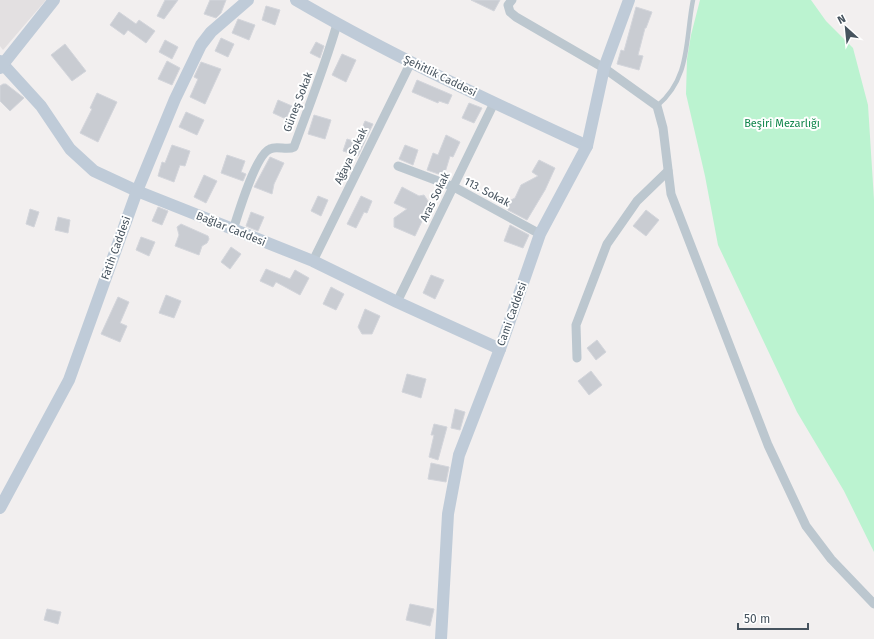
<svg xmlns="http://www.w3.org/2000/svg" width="874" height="639" font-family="'Fira Sans',sans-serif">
<rect width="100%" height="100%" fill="#f2efef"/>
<polygon fill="#e3e0e1" points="0,0 46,0 3,50 0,46"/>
<polygon fill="#bbf3d0" points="700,0 811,0 826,21 853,48 868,105 874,200 874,552 844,491 797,412 718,245 705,176 686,94 687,59 691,35"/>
<g fill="#c9ccd2" stroke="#d3d5db">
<polygon points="165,0 178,0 164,19 157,16"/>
<polygon points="210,0 226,0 221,13 216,18 204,14"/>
<polygon points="471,0 500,0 494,11"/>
<polygon points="266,6 280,10 275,25 262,20"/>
<polygon points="636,7 652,12 646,28 645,28 638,55 643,56 639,70 617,64 621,50 624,51"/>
<polygon points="119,12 136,24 139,20 155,31 146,43 128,30 124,35 110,25"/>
<polygon points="238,19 255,25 249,40 232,33"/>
<polygon points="221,38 234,44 228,57 215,51"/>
<polygon points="165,40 178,47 172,59 159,52"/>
<polygon points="316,42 324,46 320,58 310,53"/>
<polygon points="65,44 86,71 72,81 51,55"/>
<polygon points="342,54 356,60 346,82 332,75"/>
<polygon points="167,61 180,68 172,85 158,79"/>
<polygon points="201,62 221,69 205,104 190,97 198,79 194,77"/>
<polygon points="417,80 452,95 448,104 439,101 438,103 412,92"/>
<polygon points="3,84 6,84 24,98 10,111 0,101 0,86"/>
<polygon points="97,93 117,102 98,142 80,133 92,109 90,108"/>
<polygon points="278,100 292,106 286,119 273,113"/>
<polygon points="469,103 482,108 474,123 462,118"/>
<polygon points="186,112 204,120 197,135 179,127"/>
<polygon points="314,115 331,120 325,139 308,134"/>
<polygon points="365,121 373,124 358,156 343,151 347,139 356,142"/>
<polygon points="446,135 460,142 453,157 450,156 444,176 427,170 433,153 438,155"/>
<polygon points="172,145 190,151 185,166 180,165 174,182 158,176 162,162 165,163"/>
<polygon points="405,145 418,150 413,165 399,159"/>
<polygon points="227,155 245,161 241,172 246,174 243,181 221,173"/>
<polygon points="270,157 284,163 274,184 272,194 254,187"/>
<polygon points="539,160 555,168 545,190 527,220 508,210 507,204 509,201 515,198 521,185 538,176 532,172"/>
<polygon points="204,175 217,181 206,203 194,197"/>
<polygon points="402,187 419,196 424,195 428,201 433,204 426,218 424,217 415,236 394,227 394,218 407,209 394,203"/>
<polygon points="318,196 328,200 321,216 311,211"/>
<polygon points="361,196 372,201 367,213 364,212 356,228 347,224"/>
<polygon points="158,207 168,211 162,225 152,221"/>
<polygon points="30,209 39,212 34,227 26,224"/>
<polygon points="646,210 659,220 646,236 633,226"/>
<polygon points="251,212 264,217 258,231 246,226"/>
<polygon points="58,217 70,220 68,233 55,230"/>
<polygon points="181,224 208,236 209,239 207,243 202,246 199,255 175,246 179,235 177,227"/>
<polygon points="510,225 529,235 523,248 504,241"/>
<polygon points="141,237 155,242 149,256 136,250"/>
<polygon points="231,247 241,254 230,269 221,262"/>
<polygon points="266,269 290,279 295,270 309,278 300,295 276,282 273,287 260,281"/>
<polygon points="431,275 444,280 435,299 423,293"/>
<polygon points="331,287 344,294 336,310 323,304"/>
<polygon points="166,295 181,301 174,318 159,313"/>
<polygon points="118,297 129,302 120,323 127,326 120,342 101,334"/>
<polygon points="365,309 380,316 372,334 362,334 358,327"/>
<polygon points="597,340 606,352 596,360 587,348"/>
<polygon points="591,371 602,385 589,395 578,381"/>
<polygon points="407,374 426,379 421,398 402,392"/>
<polygon points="455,409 465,412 460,430 451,428"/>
<polygon points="434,424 447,427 438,460 429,457 434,435 431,435"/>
<polygon points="431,463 449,467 446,482 428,479"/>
<polygon points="410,604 434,609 430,626 406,620"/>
<polygon points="47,609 61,612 58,624 44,620"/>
</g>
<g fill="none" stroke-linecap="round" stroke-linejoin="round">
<path stroke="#bcc7cf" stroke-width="4.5" d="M657 106C691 78 685 39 693 0"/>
<g stroke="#bcc7cf" stroke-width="9">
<polyline points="512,0 508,5 510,12 516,17 604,68 657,106 663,128 671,194 768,445 806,526 831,559 874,604"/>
<polyline points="398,166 454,187 540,234"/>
<path d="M233 230C238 214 256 154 270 149 277 145 287 151 294 147 309 106 325 66 337 24"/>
<polyline points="313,261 411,62"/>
<polyline points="397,302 494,103"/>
<polyline points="577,358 576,325 607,244 637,201 668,171"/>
</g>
<g stroke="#bfcbd8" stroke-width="12">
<path d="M296 0C390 55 488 100 587 146"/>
<polyline points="0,61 41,106 70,149 94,171 137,191 313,261 397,302 500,349"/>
<polyline points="0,68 54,0"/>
<polyline points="0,508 69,380 137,191 175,99 201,45 211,32 248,0"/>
<polyline points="441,639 448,514 459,455 500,349 540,234 587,146 604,68 629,0"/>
</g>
</g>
<g text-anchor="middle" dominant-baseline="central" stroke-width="4" stroke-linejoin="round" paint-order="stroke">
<g font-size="11" fill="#46535e" stroke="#fff">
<text transform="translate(440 76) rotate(26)">Şehitlik Caddesi</text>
<text transform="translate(298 102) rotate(-69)">Güneş Sokak</text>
<text transform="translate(351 156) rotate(-64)">Ağaya Sokak</text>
<text transform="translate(487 192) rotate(28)">113. Sokak</text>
<text transform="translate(435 197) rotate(-64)">Aras Sokak</text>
<text transform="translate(231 229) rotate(22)">Bağlar Caddesi</text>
<text transform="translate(116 248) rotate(-70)">Fatih Caddesi</text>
<text transform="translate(512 314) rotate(-70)">Cami Caddesi</text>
</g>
<g font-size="11" fill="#10864b" stroke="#fff">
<text x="782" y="123">Beşiri Mezarlığı</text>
</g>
</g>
<g transform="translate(846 28) rotate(333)" stroke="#ffffff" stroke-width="3" paint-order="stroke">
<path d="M0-3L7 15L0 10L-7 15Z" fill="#46535e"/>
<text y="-6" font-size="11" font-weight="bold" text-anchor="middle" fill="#46535e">N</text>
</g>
<path d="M738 623v6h70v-6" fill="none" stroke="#46535e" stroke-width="2"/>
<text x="744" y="623" font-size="12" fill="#46535e" stroke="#ffffff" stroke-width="3" paint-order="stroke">50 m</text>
</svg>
